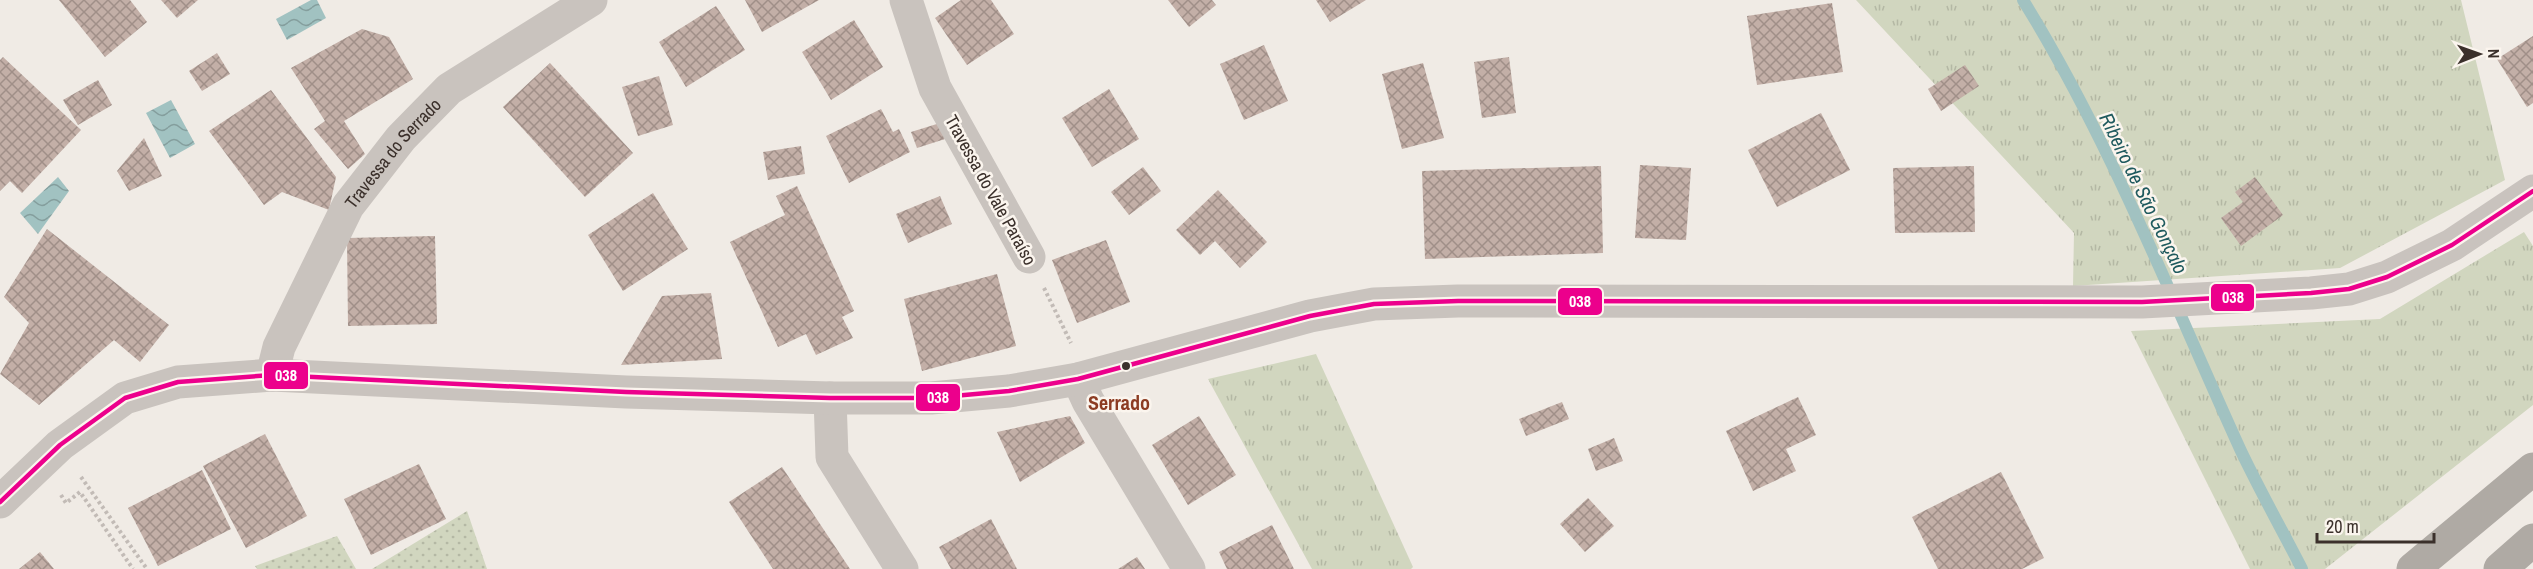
<svg xmlns="http://www.w3.org/2000/svg" width="2533" height="569" font-family="'Archivo Narrow',sans-serif">
<defs>
<pattern id="grass-tufts" width="24" height="20" patternUnits="userSpaceOnUse" patternTransform="scale(1.5)"><rect width="24" height="20" fill="#d1d6bf"/><path d="M3 7l-1-3M5 7V3M7 7l1-3M15 17l-1-3M17 17v-4M19 17l1-3" fill="none" stroke="#b4b8a4"/></pattern>
<pattern id="garden-dots" width="8" height="8" patternUnits="userSpaceOnUse" patternTransform="scale(1.5)"><rect width="8" height="8" fill="#d1d6bf"/><path d="M2 2h.1M6 6h.1" fill="none" stroke="#b4b8a4" stroke-width="1.8" stroke-linecap="round"/></pattern>
<pattern id="water-waves" width="16" height="10" patternUnits="userSpaceOnUse" patternTransform="scale(1.5)"><rect width="16" height="10" fill="#a1c2c1"/><path d="M0 5q4-4 8 0t8 0" fill="none" stroke="#849e9d"/></pattern>
<pattern id="building-cross-hatch" width="8" height="8" patternUnits="userSpaceOnUse" patternTransform="scale(1.5)"><rect width="8" height="8" fill="#c3afa7"/><path d="M0 0l8 8M0 8l8-8" fill="none" stroke="#a08f88"/></pattern>
</defs>
<rect width="100%" height="100%" fill="#f0ebe5"/>
<g fill="url(#grass-tufts)">
<polygon points="1856,0 2461,0 2505,180 2340,268 2073,286 2074,233"/>
<polygon points="2524,232 2533,246 2533,405 2325,569 2250,569 2131,331 2380,319"/>
<polygon points="1316,354 1413,567 1411,569 1312,569 1208,379"/>
</g>
<g fill="url(#garden-dots)">
<polygon points="467,511 487,569 372,569"/>
<polygon points="337,536 356,569 257,569 255,566"/>
</g>
<g fill="url(#water-waves)">
<polygon points="311,0 317,0 326,18 287,40 276,19"/>
<polygon points="171,100 195,144 170,158 146,113"/>
<polygon points="58,177 69,191 38,234 20,213"/>
</g>
<g fill="none" stroke-linecap="round" stroke-linejoin="round">
<path stroke="#a1c2c1" stroke-width="12" d="M2023 0C2111 142 2172 300 2241 451 2260 491 2282 530 2302 569"/>
</g>
<g fill="url(#building-cross-hatch)">
<polygon points="59,0 130,0 147,22 105,57"/>
<polygon points="161,0 198,0 177,18"/>
<polygon points="745,0 819,0 762,32"/>
<polygon points="961,0 991,0 1014,34 967,65 935,18"/>
<polygon points="1168,0 1212,0 1216,5 1189,27"/>
<polygon points="1316,0 1366,0 1330,22"/>
<polygon points="1832,3 1843,72 1757,85 1747,16"/>
<polygon points="716,6 745,50 686,87 659,42"/>
<polygon points="854,20 883,67 831,100 802,52"/>
<polygon points="362,29 389,37 413,79 344,121 365,154 348,169 314,129 325,121 291,68"/>
<polygon points="2533,36 2533,103 2527,107 2497,59"/>
<polygon points="1264,45 1288,101 1244,120 1220,64"/>
<polygon points="217,53 230,74 202,91 189,71"/>
<polygon points="3,57 81,130 22,193 10,181 0,191 0,60"/>
<polygon points="1509,57 1516,113 1482,118 1474,62"/>
<polygon points="550,63 633,153 585,197 503,107"/>
<polygon points="1423,63 1444,138 1402,149 1382,74"/>
<polygon points="1965,65 1979,86 1941,111 1928,89"/>
<polygon points="659,76 673,125 638,136 622,87"/>
<polygon points="98,80 112,105 78,125 63,100"/>
<polygon points="1109,89 1139,139 1092,167 1062,118"/>
<polygon points="271,90 336,177 329,210 282,192 264,205 209,131"/>
<polygon points="881,109 893,132 899,129 910,152 849,183 826,136"/>
<polygon points="1821,113 1850,170 1777,207 1748,150"/>
<polygon points="940,123 945,139 917,148 911,132"/>
<polygon points="144,138 162,176 129,191 117,171"/>
<polygon points="801,146 805,174 768,180 763,152"/>
<polygon points="1640,165 1691,168 1686,240 1635,238"/>
<polygon points="1601,166 1603,253 1425,259 1422,171"/>
<polygon points="1974,166 1975,232 1895,233 1893,168"/>
<polygon points="1143,167 1161,191 1129,215 1111,192"/>
<polygon points="2255,177 2283,215 2241,246 2221,218 2243,202 2235,192"/>
<polygon points="797,186 854,311 842,317 853,338 816,355 806,334 778,347 730,242 785,215 776,196"/>
<polygon points="1218,190 1267,242 1240,268 1215,241 1200,255 1176,230"/>
<polygon points="653,193 688,249 623,291 588,235"/>
<polygon points="940,196 952,224 908,243 896,214"/>
<polygon points="47,229 169,325 140,362 114,340 39,405 0,374 29,323 4,297"/>
<polygon points="435,236 437,324 348,326 347,238"/>
<polygon points="1106,240 1130,302 1077,323 1052,260"/>
<polygon points="997,274 1016,346 922,371 904,299"/>
<polygon points="711,293 722,359 621,365 662,296"/>
<polygon points="1798,397 1816,435 1786,449 1796,471 1753,491 1726,431"/>
<polygon points="1562,402 1569,419 1526,436 1519,419"/>
<polygon points="1070,416 1085,443 1020,482 997,432"/>
<polygon points="1199,416 1236,475 1188,505 1152,445"/>
<polygon points="265,434 307,516 246,548 203,466"/>
<polygon points="1614,438 1623,461 1596,471 1588,449"/>
<polygon points="419,464 446,519 371,555 344,499"/>
<polygon points="782,467 850,569 773,569 729,502"/>
<polygon points="202,470 231,529 158,566 128,508"/>
<polygon points="2001,472 2044,558 2022,569 1938,569 1912,517"/>
<polygon points="1588,498 1614,526 1585,552 1560,524"/>
<polygon points="991,519 1017,569 951,569 939,547"/>
<polygon points="1272,525 1294,569 1227,569 1219,552"/>
<polygon points="40,552 54,569 19,569"/>
<polygon points="1137,557 1145,569 1118,569"/>
</g>
<g fill="none" stroke-linecap="round" stroke-linejoin="round">
<g stroke="#c2bbb6" stroke-width="4" stroke-dasharray="3 3" stroke-linecap="butt">
<polyline points="1044,288 1071,343"/>
<polyline points="81,477 147,569"/>
<polyline points="61,495 66,503 80,492 133,569"/>
</g>
<g stroke="#c9c3be" stroke-width="33">
<polyline points="906,0 935,88 1029,257"/>
<path id="s1" d="M272 375 279 347 348 206 401 138 449 89 591 0"/>
<polyline points="1078,379 1088,401 1189,569"/>
<polyline points="830,398 832,457 902,569"/>
<polyline points="0,502 60,445 125,398 178,382 272,375 626,392 830,398 931,398 1009,391 1078,379 1310,316 1374,304 1458,301 2142,302 2311,293 2349,289 2387,277 2452,245 2533,191"/>
</g>
<g stroke="#afaaa4" stroke-width="33">
<polyline points="2413,569 2533,469"/>
<polyline points="2500,569 2533,540"/>
</g>
<g stroke="#fbf5ee" stroke-width="9">
<polyline id="bus-1" points="0,502 60,445 125,398 178,382 272,375 626,392 830,398 931,398 1009,391 1078,379 1310,316 1374,304 1458,301 2142,302 2311,293 2349,289 2387,277 2452,245 2533,191"/>
</g>
<use href="#bus-1" stroke="#ec008c" stroke-width="4.5"/>
</g>
<circle fill="#3b302b" stroke="#fbf5ee" stroke-width="2" cx="1126" cy="366" r="5"/>
<g text-anchor="middle" dominant-baseline="central" stroke-width="5" stroke-linejoin="round" paint-order="stroke">
<g font-size="18" fill="#3b302b" stroke="#fbf5ee">
<text stroke="none"><textPath href="#s1" startOffset="255">Travessa do Serrado</textPath></text>
<text transform="translate(991 190) rotate(61)">Travessa do Vale Paraíso</text>
</g>
<g font-size="20" font-style="italic" fill="#1f5a5e" stroke="#fbf5ee">
<text transform="translate(2144 193) rotate(64)">Ribeiro de São Gonçalo</text>
</g>
<g font-size="20" font-weight="bold" fill="#8c3b22" stroke="#fbf5ee">
<text x="1119" y="402">Serrado</text>
</g>
</g>
<g stroke="#fbf5ee" stroke-width="2">
<rect x="2210" y="283" width="45" height="29" rx="6" fill="#ec008c"/>
<rect x="1557" y="287" width="46" height="29" rx="6" fill="#ec008c"/>
<rect x="263" y="361" width="46" height="29" rx="6" fill="#ec008c"/>
<rect x="915" y="383" width="46" height="29" rx="6" fill="#ec008c"/>
</g>
<g font-size="16" text-anchor="middle" font-weight="bold" fill="#fff">
<text x="2233" y="303">038</text>
<text x="1580" y="307">038</text>
<text x="286" y="381">038</text>
<text x="938" y="403">038</text>
</g>
<g transform="translate(2479 54) rotate(89)" stroke="#fbf5ee" stroke-width="4.5" paint-order="stroke">
<path d="M0-4.5L10 22L0 15L-10 22Z" fill="#3b302b"/>
<text y="-9" font-size="16" font-weight="bold" text-anchor="middle" fill="#3b302b">N</text>
</g>
<path d="M2317 533v9h117v-9" fill="none" stroke="#3b302b" stroke-width="3"/>
<text x="2326" y="533" font-size="18" fill="#3b302b" stroke="#fbf5ee" stroke-width="4.5" paint-order="stroke">20 m</text>
</svg>
